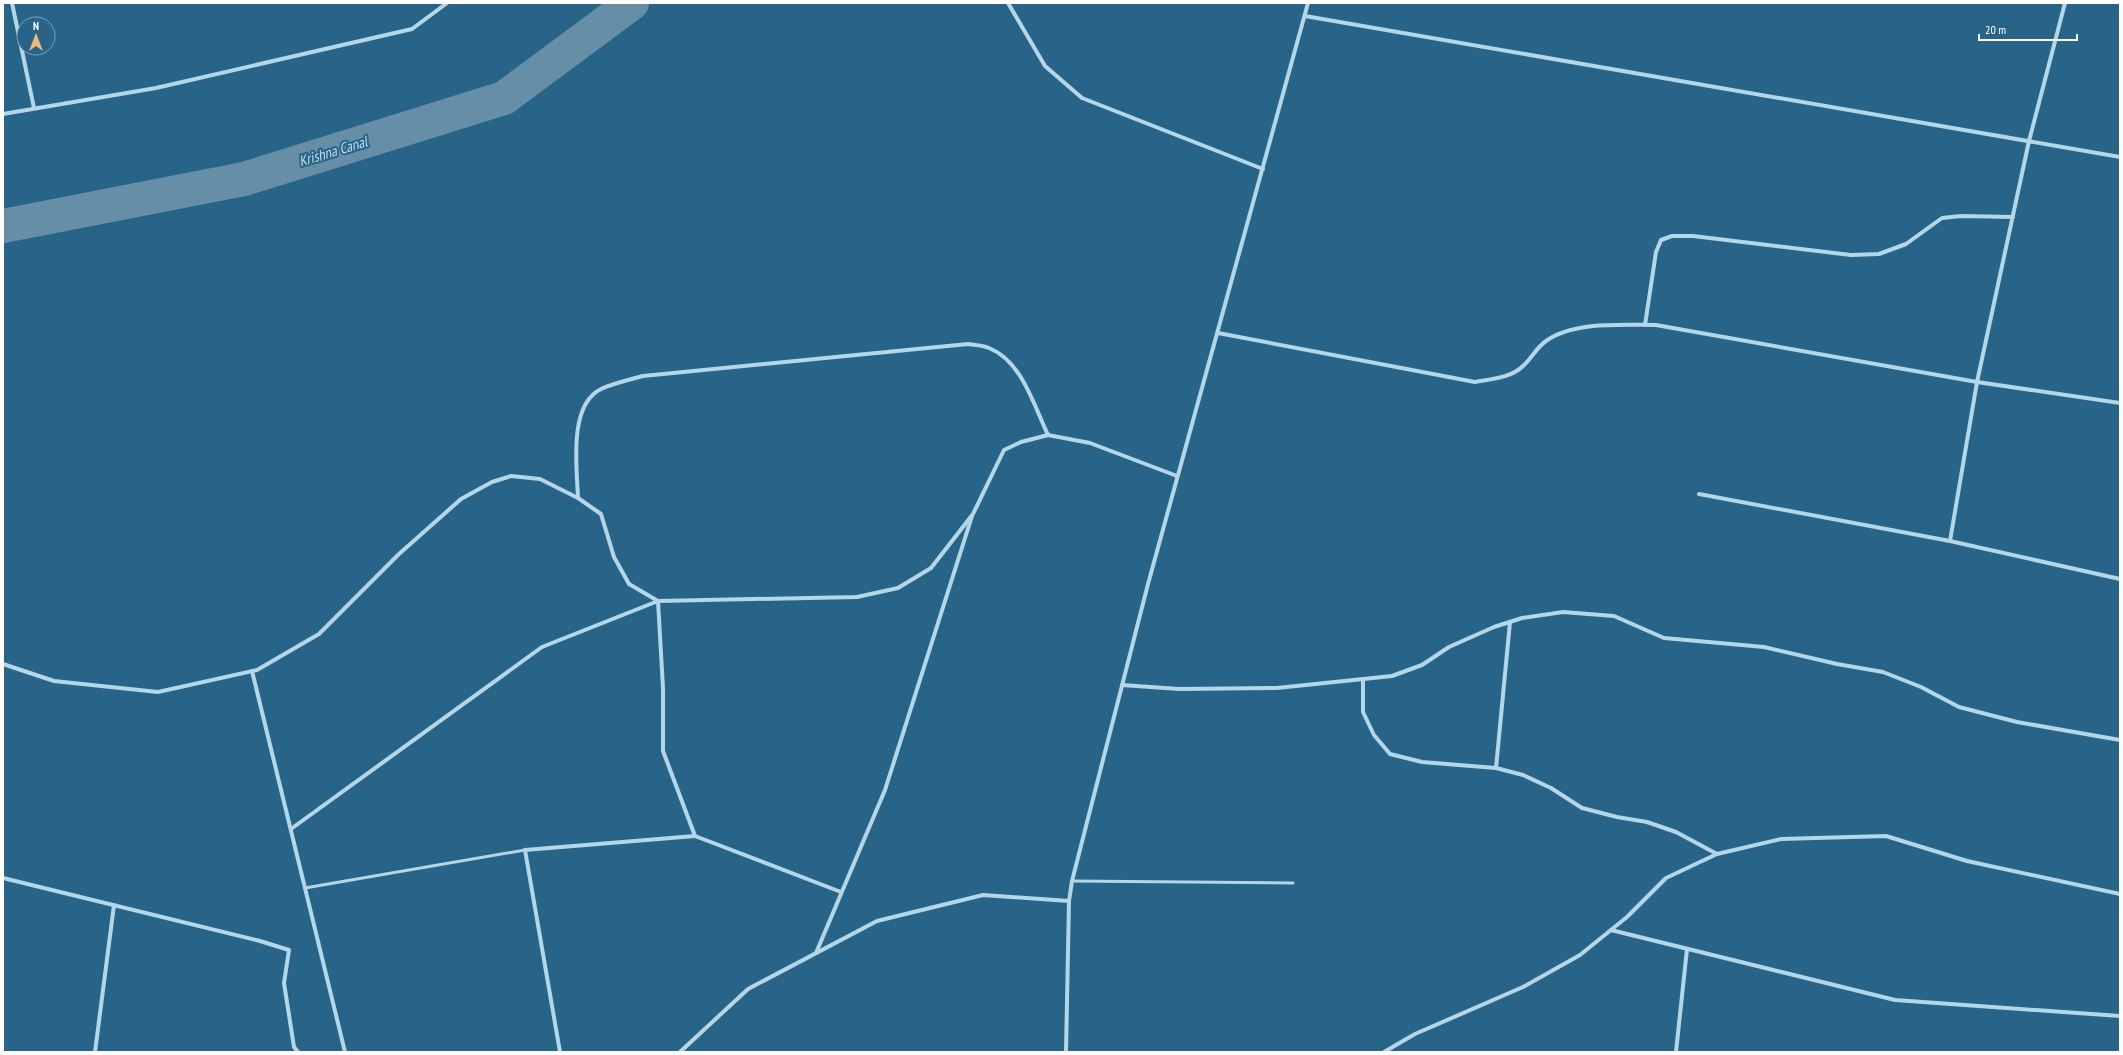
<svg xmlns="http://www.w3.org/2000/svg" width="2123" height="1055" font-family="'PT Sans Narrow',sans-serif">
<rect width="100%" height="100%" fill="#286488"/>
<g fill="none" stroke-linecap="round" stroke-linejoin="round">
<polyline stroke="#668ea6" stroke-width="34" points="3,226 244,179 504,98 632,3"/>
<g stroke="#b4d6e9" stroke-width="3">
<polyline points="1072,881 1293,883"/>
<polyline points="305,888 525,850"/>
</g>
<g stroke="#b4d6e9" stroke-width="4">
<polyline points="12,3 34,108"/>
<polyline points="1008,3 1045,66 1082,98 1263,169"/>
<polyline points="1305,16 2120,157"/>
<polyline points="3,114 156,88 412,29 447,3"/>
<polyline points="1645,325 1656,252 1661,240 1672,236 1693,236 1851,255 1879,254 1906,244 1942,218 1961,216 2013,217"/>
<path d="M1218 333 1475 382C1491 379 1511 378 1523 366 1531 359 1537 347 1546 341 1574 321 1623 325 1656 325L1977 382 2120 403"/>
<polyline points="1699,494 1950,541 1977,382 2029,141 2065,3"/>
<path d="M578 498C577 468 568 405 601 389 614 383 629 380 643 376L968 344C975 345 983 345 989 348 1022 361 1034 406 1048 435"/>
<polyline points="1950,541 2120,579"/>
<polyline points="3,664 54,681 158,692 257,670 319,634 399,554 461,499 492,482 511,476 540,479 578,498 601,514 614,557 629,584 658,601 857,597 898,588 931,568 973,514 1004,450 1021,442 1048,435 1090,443 1177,476"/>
<polyline points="252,671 345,1052"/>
<polyline points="1363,680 1363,712 1374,735 1390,754 1422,762 1496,768 1523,775 1551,788 1582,808 1617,817 1647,822 1676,832 1717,854"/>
<polyline points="1122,685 1179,689 1277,688 1392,676 1422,665 1449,647 1494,627 1522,618 1563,612 1614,616 1664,638 1764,647 1837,664 1883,672 1921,687 1959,707 2017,722 2120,740"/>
<polyline points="1496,768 1510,622"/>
<polyline points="291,829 542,647 658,601 663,688 663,751 695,836 525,850 560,1052"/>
<polyline points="695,836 841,892"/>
<polyline points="3,878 260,941 289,950 284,983 294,1047 298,1052"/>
<polyline points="1611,930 1895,1000 2120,1016"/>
<polyline points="816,953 885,790 972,516"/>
<polyline points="95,1052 114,905"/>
<polyline points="680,1052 748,989 877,921 983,895 1069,901"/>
<polyline points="1066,1052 1069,901 1072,881 1148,584 1308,3"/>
<polyline points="1384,1052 1415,1034 1523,987 1580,955 1627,917 1666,878 1717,854 1781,839 1886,836 1967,861 2120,894"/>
<polyline points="1676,1052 1687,949"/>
</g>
</g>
<g text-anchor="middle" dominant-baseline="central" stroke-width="4" stroke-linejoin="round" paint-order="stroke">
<g font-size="15" font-style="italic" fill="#c0dff0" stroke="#286488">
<text transform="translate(333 151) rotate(-17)">Krishna Canal</text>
</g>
</g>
<rect width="2123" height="1055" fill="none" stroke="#ffffff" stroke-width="8"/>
<g transform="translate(36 36)"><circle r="19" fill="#286488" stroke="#7ea2b8"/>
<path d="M0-3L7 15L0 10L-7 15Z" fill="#f0b87b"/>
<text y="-6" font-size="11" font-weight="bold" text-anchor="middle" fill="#ffffff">N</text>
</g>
<path d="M1979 34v6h98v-6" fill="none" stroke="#ffffff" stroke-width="2"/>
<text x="1985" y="34" font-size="12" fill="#ffffff" stroke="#286488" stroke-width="3" paint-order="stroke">20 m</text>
</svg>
